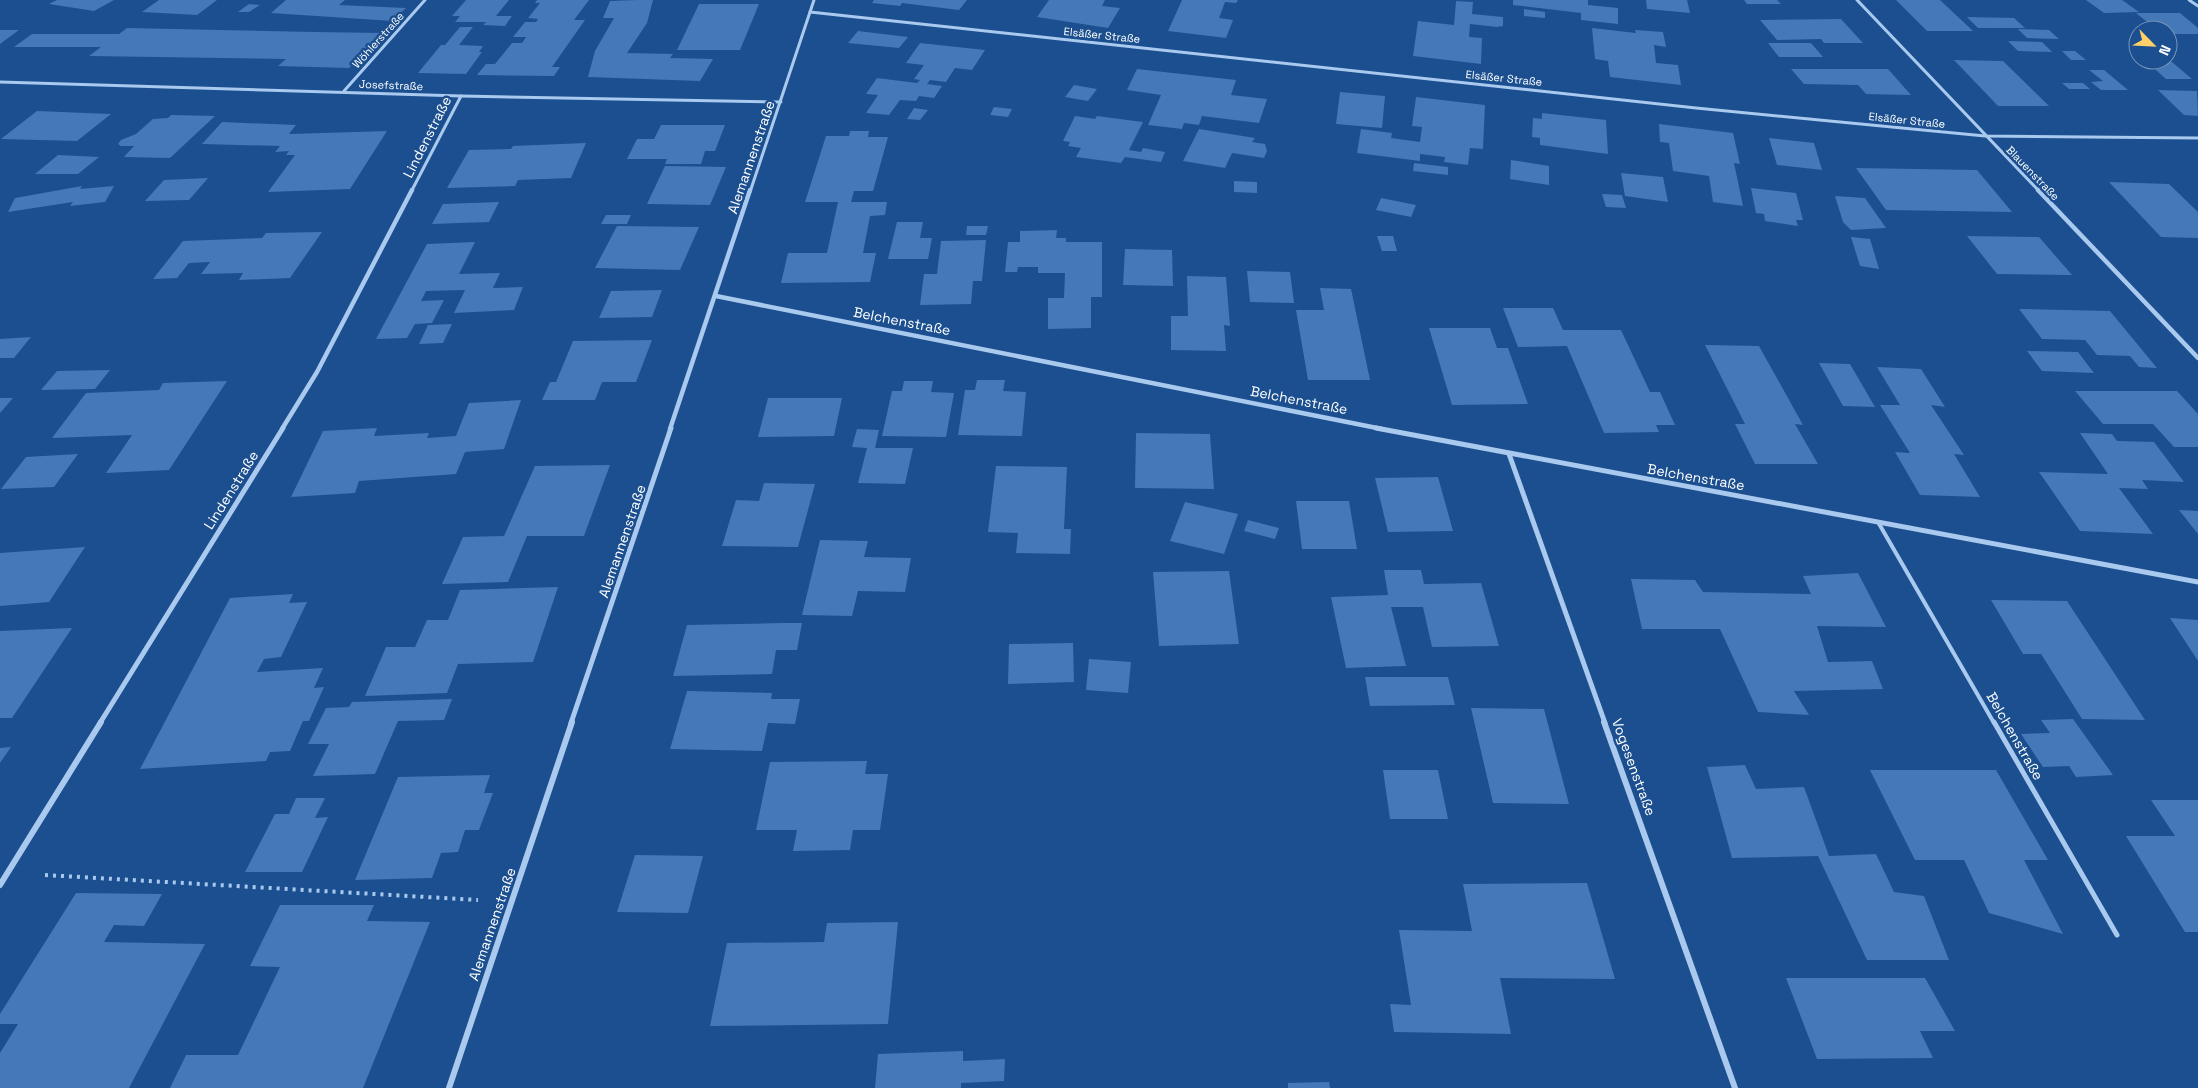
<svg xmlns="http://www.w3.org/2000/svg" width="2198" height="1088" font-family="'Space Grotesk',sans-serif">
<rect width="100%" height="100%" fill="#1b4f8f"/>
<g fill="#4478b7">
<polygon points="57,0 114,0 94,11 49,4"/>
<polygon points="159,0 217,0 197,15 142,12"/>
<polygon points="286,0 345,0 339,5 406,8 392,21 271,13"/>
<polygon points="466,0 509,0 496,16 512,16 505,26 483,25 486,22 455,22 460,16 452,16"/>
<polygon points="537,0 589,0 574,20 585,20 552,67 560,67 554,76 477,75 486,64 495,64 512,43 522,43 526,37 513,37 525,22 536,22 538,19 528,18 540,3 535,3"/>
<polygon points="637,0 653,0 647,23 627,53 673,54 670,58 713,59 700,81 588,77 595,51 614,18 603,18 610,1"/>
<polygon points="874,0 967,0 959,10 902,3 900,6 872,3"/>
<polygon points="1049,0 1105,0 1102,6 1120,8 1108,28 1037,17"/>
<polygon points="1182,0 1238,0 1236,3 1225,2 1219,18 1233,20 1226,38 1168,31"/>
<polygon points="1513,0 1588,0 1588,5 1618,8 1618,24 1581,20 1581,13 1513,5"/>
<polygon points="1646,0 1687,0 1690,13 1647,9"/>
<polygon points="1744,0 1777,0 1781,4 1747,4"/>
<polygon points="1896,0 1940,0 1973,31 1927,31"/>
<polygon points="2086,0 2122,0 2139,12 2104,13"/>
<polygon points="1456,1 1473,2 1472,14 1503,17 1503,26 1497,27 1470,24 1469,37 1482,38 1481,64 1413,56 1418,21 1454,25"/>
<polygon points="249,4 260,5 249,12 238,12"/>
<polygon points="699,4 759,4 740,50 677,50"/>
<polygon points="1524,9 1545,12 1545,18 1524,16"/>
<polygon points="2136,13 2180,13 2198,28 2198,34 2168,34 2168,30 2157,30"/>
<polygon points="1967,17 2014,18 2025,28 1978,28"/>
<polygon points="1841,19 1863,43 1824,43 1821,39 1777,40 1760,20"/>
<polygon points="460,27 473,27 459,45 483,46 479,52 482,52 466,74 418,73 441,45 445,45"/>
<polygon points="127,28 315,32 384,33 349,68 278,66 286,59 89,56 101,47 14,47 32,34 119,34"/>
<polygon points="1592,28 1636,33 1635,30 1663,32 1666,47 1654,45 1656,63 1678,65 1681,85 1610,77 1608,61 1595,59"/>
<polygon points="2018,29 2049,30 2059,39 2027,38"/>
<polygon points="0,30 19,30 0,44"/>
<polygon points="858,31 908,37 899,48 848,43"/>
<polygon points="2008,41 2042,42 2052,52 2018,51"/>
<polygon points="920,43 985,50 972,70 955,68 946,82 930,80 927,84 942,86 934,98 919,96 916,101 900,100 889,115 866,113 878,95 866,94 877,78 917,83 920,80 914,79 924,65 906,63"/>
<polygon points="1768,43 1811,43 1823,57 1779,57"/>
<polygon points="2062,51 2075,51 2086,60 2071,60"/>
<polygon points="1954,60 2003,61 2049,106 1998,106"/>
<polygon points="2147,62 2172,62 2192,79 2166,79"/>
<polygon points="1137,69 1236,80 1231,95 1267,99 1259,123 1202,116 1199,125 1184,123 1182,129 1148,125 1161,95 1127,90"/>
<polygon points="1791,69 1888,69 1911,95 1866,94 1858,85 1804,84"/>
<polygon points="2089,70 2104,70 2128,90 2101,90 2091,82 2103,81"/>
<polygon points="2062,83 2083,83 2090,89 2069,89"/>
<polygon points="1074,85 1097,89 1088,101 1065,97"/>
<polygon points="2158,90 2197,91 2198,116 2184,115"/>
<polygon points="1340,92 1385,96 1382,128 1336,124"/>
<polygon points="1416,97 1485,105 1483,149 1470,148 1468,165 1444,162 1445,157 1420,154 1420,161 1357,153 1361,129 1392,133 1391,138 1420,142 1422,127 1412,126"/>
<polygon points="994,107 1012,109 1008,117 990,115"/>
<polygon points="914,108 928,110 920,120 907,119"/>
<polygon points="37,111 111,114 77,141 1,139"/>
<polygon points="1542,113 1606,120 1608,154 1540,145 1540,138 1532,137 1533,118 1542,119"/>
<polygon points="171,115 215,116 170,158 124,157 134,146 121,146 118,144 121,140 136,134 153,119 168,118"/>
<polygon points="1075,116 1095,119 1097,116 1143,122 1129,150 1141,152 1143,148 1165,152 1161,162 1125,157 1121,163 1076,157 1081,148 1068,146 1070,142 1063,141"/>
<polygon points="222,122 296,125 289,134 387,131 350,189 268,192 295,155 286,155 289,151 275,152 280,146 202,144"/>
<polygon points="1659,124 1733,133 1740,164 1734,163 1743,206 1713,202 1709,176 1673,171 1669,143 1660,142"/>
<polygon points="661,125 725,125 715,151 705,151 701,164 665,164 667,159 627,159 637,139 654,139"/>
<polygon points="1199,129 1255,138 1252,142 1265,144 1267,151 1264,158 1232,153 1225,168 1183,161"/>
<polygon points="850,131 869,131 868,137 888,137 873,191 854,191 851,202 887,202 885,215 870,216 863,253 876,253 870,282 781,283 788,253 827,253 838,202 805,202 826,136 849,136"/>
<polygon points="1769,138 1814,143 1822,170 1777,165"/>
<polygon points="586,143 571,178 518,180 515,186 447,188 469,150 511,149 513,146"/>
<polygon points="58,155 99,157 78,174 35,174"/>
<polygon points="1511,160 1549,166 1549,185 1510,179"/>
<polygon points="1414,163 1448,167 1448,175 1413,171"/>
<polygon points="665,166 726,167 710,205 647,204"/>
<polygon points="1856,168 1977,170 2012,212 1886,210"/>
<polygon points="1621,173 1663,177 1668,202 1625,196"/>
<polygon points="208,178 189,200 145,201 164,180"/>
<polygon points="1234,181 1257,182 1257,193 1234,192"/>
<polygon points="2109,182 2169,184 2198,212 2198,238 2161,237"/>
<polygon points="82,186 80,189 114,186 105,202 70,206 73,202 8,212 15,198"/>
<polygon points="1751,188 1796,193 1803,220 1796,220 1798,226 1765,221 1764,214 1756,213"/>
<polygon points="1602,194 1622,195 1626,208 1606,207"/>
<polygon points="1835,196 1865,198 1886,228 1851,230 1843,222"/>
<polygon points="1381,198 1416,205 1411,217 1376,210"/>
<polygon points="499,202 489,222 432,224 443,204"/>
<polygon points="606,215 631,215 627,224 601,224"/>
<polygon points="897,222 923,222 920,238 932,238 928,259 888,259"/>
<polygon points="617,226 699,227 680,270 595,268"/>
<polygon points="967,226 988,226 986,235 966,235"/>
<polygon points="1057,230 1056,238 1066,238 1066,242 1102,242 1102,297 1091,297 1091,328 1048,329 1048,298 1064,298 1065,273 1038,273 1038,267 1018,267 1017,272 1005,272 1008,242 1020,242 1020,231"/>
<polygon points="322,232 290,278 239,280 243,273 201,274 210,262 189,263 177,278 153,279 183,241 262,238 266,233"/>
<polygon points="1377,236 1393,236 1397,251 1382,251"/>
<polygon points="1967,236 2039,237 2072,275 1997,274"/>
<polygon points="1851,237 1870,239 1879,269 1860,266"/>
<polygon points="986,240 982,281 973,281 971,304 920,305 924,274 937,274 941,241"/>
<polygon points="475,242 459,274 500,273 493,288 523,287 514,310 454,313 465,290 426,291 421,301 444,300 432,323 415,324 407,338 376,339 427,244"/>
<polygon points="1125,249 1172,250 1173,286 1123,285"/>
<polygon points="1247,271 1290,272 1294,303 1250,302"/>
<polygon points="1187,276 1226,277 1230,326 1224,325 1226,351 1171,350 1171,316 1188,316"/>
<polygon points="1320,288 1351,289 1370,380 1308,380 1296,310 1324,310"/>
<polygon points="662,290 652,317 599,318 611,291"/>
<polygon points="1503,308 1553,308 1563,330 1621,330 1650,392 1660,392 1675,425 1656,425 1659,432 1604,433 1567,346 1518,347"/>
<polygon points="2019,309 2110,311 2157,368 2139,367 2130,356 2097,355 2085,340 2042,339"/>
<polygon points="452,324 443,343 419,344 428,325"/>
<polygon points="1429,328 1490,328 1497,348 1508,348 1528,404 1452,405"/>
<polygon points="31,337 14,358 0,358 0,339"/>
<polygon points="652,340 636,382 602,382 595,400 542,400 550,382 556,382 573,341"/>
<polygon points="1705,345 1759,346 1803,425 1795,424 1818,464 1755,464 1735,424 1745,424"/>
<polygon points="2027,351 2078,352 2094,373 2042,371"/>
<polygon points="1819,363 1850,364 1875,407 1843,406"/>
<polygon points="1877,367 1921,369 1945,407 1931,405 1964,455 1954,454 1980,497 1920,495 1895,452 1910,453 1880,405 1900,405"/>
<polygon points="110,370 95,389 41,390 57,371"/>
<polygon points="977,380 1005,380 1003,391 1026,392 1022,436 958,435 965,390 975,390"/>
<polygon points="227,381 169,470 106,473 132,435 52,438 86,393 159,390 163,383"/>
<polygon points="904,381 933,381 931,392 954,393 946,437 882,436 892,391 902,391"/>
<polygon points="2075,391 2177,391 2198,414 2198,447 2174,447 2153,424 2103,424"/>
<polygon points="0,398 13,398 0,413"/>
<polygon points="768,398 842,398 834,436 758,437"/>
<polygon points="521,400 504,449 465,452 456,474 359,481 355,493 291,497 323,431 377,428 374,436 429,433 427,438 456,436 469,403"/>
<polygon points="857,429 879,430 875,448 913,448 905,484 858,483 867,448 852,447"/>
<polygon points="1136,433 1210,434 1214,489 1135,488"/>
<polygon points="2080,433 2112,434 2117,441 2154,442 2184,482 2142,480 2148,489 2119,488 2153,534 2080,531 2039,472 2108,474"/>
<polygon points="78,454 54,487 1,489 26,457"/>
<polygon points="610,465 584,536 527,536 508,582 442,584 463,537 504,536 535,466"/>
<polygon points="996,466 1067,467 1064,529 1071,529 1070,554 1016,553 1018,533 988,532"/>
<polygon points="1438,477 1453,531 1388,532 1375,478"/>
<polygon points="764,483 815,484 798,547 722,546 736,500 759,501"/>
<polygon points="1296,501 1349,501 1357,549 1302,549"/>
<polygon points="1185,502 1238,514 1224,554 1170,541"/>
<polygon points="2179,510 2198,511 2198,534"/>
<polygon points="1248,520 1279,528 1275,539 1244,531"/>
<polygon points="820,540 868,541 864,557 911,558 905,592 858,591 852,616 802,615"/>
<polygon points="85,547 49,602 0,606 0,553"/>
<polygon points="1384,570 1421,570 1424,584 1481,583 1499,646 1432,647 1423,607 1391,607 1406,666 1346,668 1331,597 1388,595"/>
<polygon points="1229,571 1239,644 1159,646 1153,572"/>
<polygon points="1858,573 1886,627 1817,626 1828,662 1872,661 1883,689 1794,691 1809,715 1758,712 1720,629 1642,629 1631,579 1695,580 1703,592 1811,594 1803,576"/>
<polygon points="558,587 533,662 458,664 447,693 365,696 386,647 415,647 427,620 448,620 460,590"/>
<polygon points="293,594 289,603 307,602 281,657 264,659 257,672 323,668 314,688 324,687 309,721 303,721 290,751 270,752 266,761 140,769 230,598"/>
<polygon points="1991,600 2067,601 2145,720 2082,719 2041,654 2023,654"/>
<polygon points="2170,618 2198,620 2198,661"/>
<polygon points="783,623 802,623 797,650 776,650 772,674 673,676 687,625"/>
<polygon points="72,628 12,718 0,718 0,631"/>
<polygon points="1073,643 1074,682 1008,684 1009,644"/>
<polygon points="1089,659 1131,662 1128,693 1086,690"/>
<polygon points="1365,677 1448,677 1455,705 1370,706"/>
<polygon points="687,691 772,693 771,699 800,699 795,724 768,723 762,751 670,749"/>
<polygon points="452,699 444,720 398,721 375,774 313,776 329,744 308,744 326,708 349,707 352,702"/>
<polygon points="1471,708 1544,709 1569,804 1493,803"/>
<polygon points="2073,719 2113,775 2076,777 2069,766 2043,767 2021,734 2050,733 2041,720"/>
<polygon points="11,747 0,763 0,748"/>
<polygon points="867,761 865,774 888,774 880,830 853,830 850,850 793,851 797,830 756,830 770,762"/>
<polygon points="1745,765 1756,789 1804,787 1829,856 1876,854 1894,892 1924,896 1949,960 1867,960 1818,856 1732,858 1707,767"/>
<polygon points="1383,770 1438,770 1448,819 1390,819"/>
<polygon points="1870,770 1996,770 2048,860 2024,860 2063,934 1989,913 1964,860 1915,860"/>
<polygon points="490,775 484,793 493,793 479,830 465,830 458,852 441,853 432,878 355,880 398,777"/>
<polygon points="296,798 325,798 315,818 328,817 302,872 245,872 275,814 289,814"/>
<polygon points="2151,800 2198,800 2198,932 2185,932 2126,836 2175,836"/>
<polygon points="635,855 703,856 688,913 617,912"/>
<polygon points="1587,883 1615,979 1500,978 1511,1034 1394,1032 1390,1004 1411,1005 1399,930 1472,931 1463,884"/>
<polygon points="76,893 162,894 144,926 114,925 104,942 205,944 129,1088 0,1088 0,1053 18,1024 0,1024 0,1014"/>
<polygon points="280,905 374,905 367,921 430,922 363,1088 170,1088 186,1055 238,1055 280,967 250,966"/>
<polygon points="898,922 888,1024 710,1026 727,943 824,942 827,923"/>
<polygon points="1786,978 1925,978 1955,1031 1920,1031 1933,1058 1817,1059"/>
<polygon points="963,1051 963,1061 1005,1059 1004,1081 961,1083 961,1088 875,1088 878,1054"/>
<polygon points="1329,1082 1330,1088 1288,1088 1288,1083"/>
</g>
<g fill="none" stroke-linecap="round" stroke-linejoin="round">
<polyline stroke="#a9c9ee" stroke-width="4" stroke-dasharray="3 5" stroke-linecap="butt" points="45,875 478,900"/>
<polyline stroke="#a9c9ee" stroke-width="4" points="1878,522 1994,723"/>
<polyline stroke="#a9c9ee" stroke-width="5" points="1994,722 2117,935"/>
<g stroke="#a9c9ee" stroke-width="3">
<polyline points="1857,0 2040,192"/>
<polyline points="2189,0 2198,6"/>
<polyline points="810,12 1696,108 1985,136 2198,138"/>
<polyline points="0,82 461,96 781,102"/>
<polyline points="344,91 425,0"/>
<polyline points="411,192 461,96"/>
<polyline points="750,192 814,0"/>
</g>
<g stroke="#a9c9ee" stroke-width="4.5">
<polyline points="2038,190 2198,358"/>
<polyline points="716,296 1382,429"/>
<polyline points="282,429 317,372 412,190"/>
<polyline points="670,429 750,190"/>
</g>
<g stroke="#a9c9ee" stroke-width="5">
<polyline points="1376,428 2198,582"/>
<polyline points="1509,454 1605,723"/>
<polyline points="100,723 283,428"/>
<polyline points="571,723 671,428"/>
</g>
<g stroke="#a9c9ee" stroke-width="6">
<polyline points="1604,722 1735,1088"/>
<polyline points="0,885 101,722"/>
<polyline points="449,1088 572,722"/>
</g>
</g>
<g text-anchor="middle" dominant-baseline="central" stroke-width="5" stroke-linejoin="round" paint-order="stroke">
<g font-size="11" fill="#fff" stroke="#1b4f8f">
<text transform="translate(1102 35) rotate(6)">Elsäßer Straße</text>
<text transform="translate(378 40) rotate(-48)">Wöhlerstraße</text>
<text transform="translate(1504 78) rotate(6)">Elsäßer Straße</text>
<text transform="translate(391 85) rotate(2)">Josefstraße</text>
<text transform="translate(1907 120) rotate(6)">Elsäßer Straße</text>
<text transform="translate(2033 173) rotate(46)">Blauenstraße</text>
</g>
<g font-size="14" fill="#fff" stroke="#1b4f8f">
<text transform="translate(427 137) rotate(-63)">Lindenstraße</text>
<text transform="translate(751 157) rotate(-71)">Alemannenstraße</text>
<text transform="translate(902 321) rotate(11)">Belchenstraße</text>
<text transform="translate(1299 400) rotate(11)">Belchenstraße</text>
<text transform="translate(1696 477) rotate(10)">Belchenstraße</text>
<text transform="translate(231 490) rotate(-58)">Lindenstraße</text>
<text transform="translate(622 541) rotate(-71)">Alemannenstraße</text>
<text transform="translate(2015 736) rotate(60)">Belchenstraße</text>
<text transform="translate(1634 767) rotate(70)">Vogesenstraße</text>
<text transform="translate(492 924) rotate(-71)">Alemannenstraße</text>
</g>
</g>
<g transform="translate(2153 45) rotate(114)"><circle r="24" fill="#1b4f8f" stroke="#7695bc"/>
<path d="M0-4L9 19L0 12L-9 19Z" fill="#ffd166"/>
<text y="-8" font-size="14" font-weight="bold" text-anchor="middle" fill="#ffffff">N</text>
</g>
</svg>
